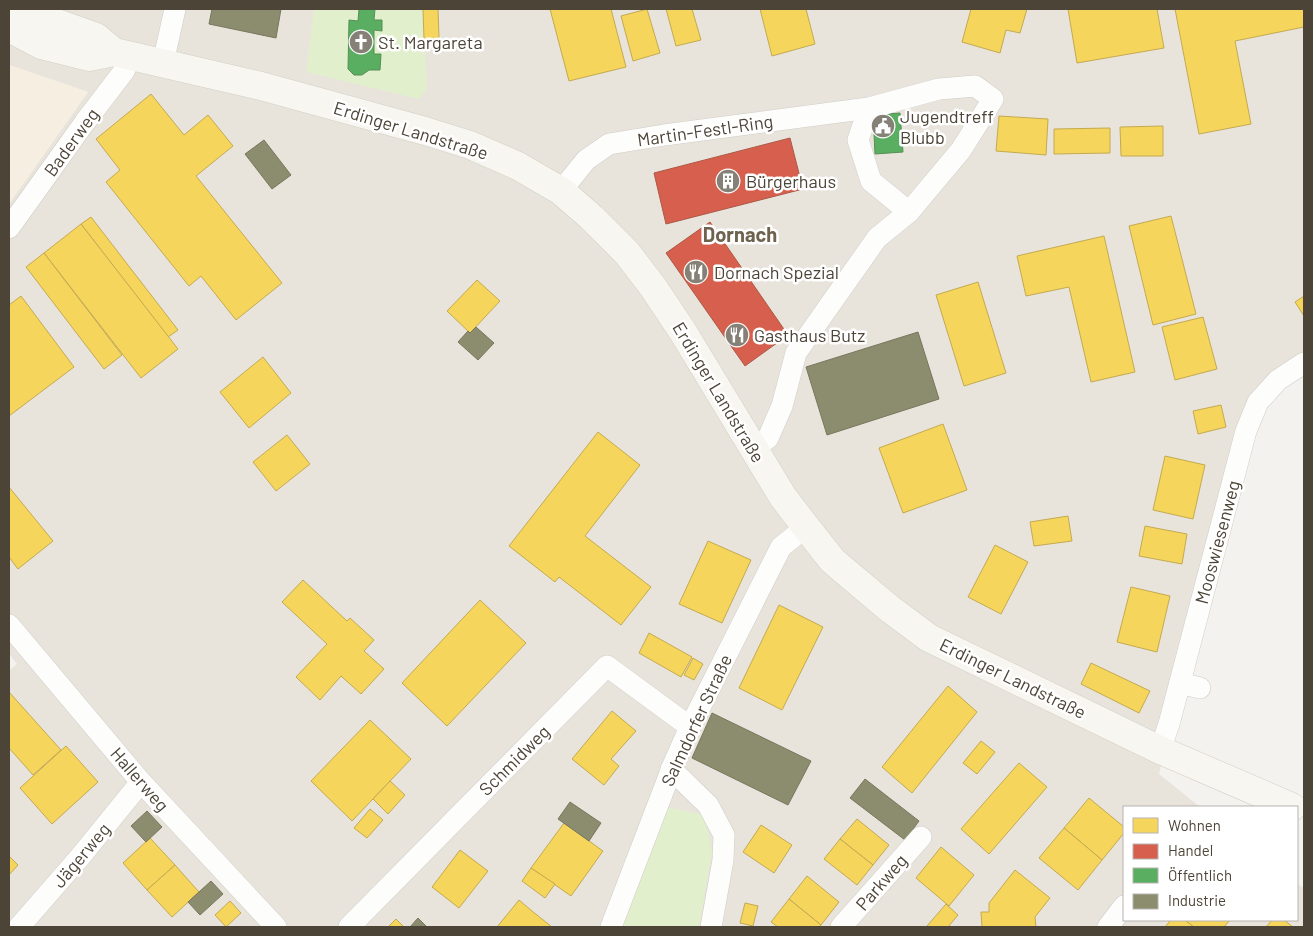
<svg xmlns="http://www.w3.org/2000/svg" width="1313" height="936" font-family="Barlow,sans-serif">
<rect width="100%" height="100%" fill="#f3f2ee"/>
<polygon fill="#e8e4db" points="9,9 1304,9 1304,358 1248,398 1159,774 1200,807 1124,807 1124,920 1297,920 1297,884 1304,888 1304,927 9,927 9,671 17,664 9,654 9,204 88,92 9,65"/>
<polygon fill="#f6eee0" points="9,65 88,92 9,204"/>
<g fill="#e1efcc">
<polygon points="314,9 423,9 427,89 419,99 306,72"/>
<polygon points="665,807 704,815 712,852 699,927 622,927"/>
</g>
<g fill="#f6d55c" stroke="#c3aa51">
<polygon points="423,9 438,9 439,38 424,39"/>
<polygon points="550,9 611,9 626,67 569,81"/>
<polygon points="647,9 660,53 633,61 621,16"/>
<polygon points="666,9 692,9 701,40 676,46"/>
<polygon points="760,9 806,9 815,44 772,56"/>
<polygon points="971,9 1027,9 1020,33 1006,30 1000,53 962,42"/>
<polygon points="1068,9 1157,9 1164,48 1077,63"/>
<polygon points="1175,9 1304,9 1304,27 1235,41 1251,124 1199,134"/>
<polygon points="151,94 184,135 208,115 233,146 196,176 282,283 236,320 201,276 189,286 106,182 120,170 96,139"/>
<polygon points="999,116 1048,119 1046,155 996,151"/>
<polygon points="1163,126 1163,156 1121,156 1120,127"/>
<polygon points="1110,128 1110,153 1054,154 1054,129"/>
<polygon points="1171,216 1196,314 1153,325 1129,226"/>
<polygon points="91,217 178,330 168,337 81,224"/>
<polygon points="81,224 178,349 141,378 44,253"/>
<polygon points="1104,236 1135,372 1091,382 1069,287 1026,296 1017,256"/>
<polygon points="44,253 122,355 104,369 26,267"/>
<polygon points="477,280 500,301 470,333 447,311"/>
<polygon points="978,282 1006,373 964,386 936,295"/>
<polygon points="21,296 74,367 9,416 9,305"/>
<polygon points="1304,296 1304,316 1295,302"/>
<polygon points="1203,317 1217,369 1175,380 1162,327"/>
<polygon points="263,357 291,393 249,428 220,392"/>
<polygon points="1221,405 1226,427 1198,434 1193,411"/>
<polygon points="943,424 967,490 903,513 879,448"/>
<polygon points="598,432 640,465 585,536 651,587 621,625 559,577 555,582 509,546"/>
<polygon points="287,435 310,464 276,491 253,462"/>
<polygon points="1165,456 1205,465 1193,519 1153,510"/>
<polygon points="9,487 53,541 18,569 9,557"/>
<polygon points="1068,516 1072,541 1034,546 1030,522"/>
<polygon points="1145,526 1187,534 1182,564 1139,556"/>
<polygon points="708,541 751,560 722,623 679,604"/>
<polygon points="995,545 1028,562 1001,614 968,597"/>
<polygon points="303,580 347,621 350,618 374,640 364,651 384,669 361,694 341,676 320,700 296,677 327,644 282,602"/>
<polygon points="1131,587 1170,596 1157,652 1117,642"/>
<polygon points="480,600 526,643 447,726 402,683"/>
<polygon points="779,605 823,627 782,710 739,688"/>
<polygon points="649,633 692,657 681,677 639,653"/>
<polygon points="693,658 703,664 694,680 684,675"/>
<polygon points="1091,663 1150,691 1139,713 1081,684"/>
<polygon points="948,686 977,712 912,793 882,767"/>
<polygon points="9,692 61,750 33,775 9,748"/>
<polygon points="612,711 636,731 611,759 619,766 604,785 572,759"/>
<polygon points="370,720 411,759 352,821 311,781"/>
<polygon points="981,741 995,752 977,774 963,763"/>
<polygon points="66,746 98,782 52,824 20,788"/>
<polygon points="1019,763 1047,787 989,854 961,829"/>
<polygon points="390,781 405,795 388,814 373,799"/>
<polygon points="1089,798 1124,827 1124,833 1102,860 1064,828"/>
<polygon points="370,809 383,820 367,838 354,828"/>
<polygon points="857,819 889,845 873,865 840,839"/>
<polygon points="564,823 603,851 571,896 531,868"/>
<polygon points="761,825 792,845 774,873 743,852"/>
<polygon points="1064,828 1102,860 1078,890 1039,858"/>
<polygon points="150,838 175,865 147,890 123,863"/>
<polygon points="840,839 873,865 857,885 824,859"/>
<polygon points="941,847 974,875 949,906 916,878"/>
<polygon points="460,850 488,871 459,908 432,887"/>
<polygon points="9,856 18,865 9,875"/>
<polygon points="175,865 199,892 172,917 147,890"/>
<polygon points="531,868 555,884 545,898 522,881"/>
<polygon points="1015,870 1050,898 1035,917 1036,927 982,927 981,912 989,912 989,903"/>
<polygon points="807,876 839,902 821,925 789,899"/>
<polygon points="789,899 821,925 819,927 778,927 771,922"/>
<polygon points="519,900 532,911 552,927 497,927"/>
<polygon points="230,901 241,913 226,927 215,915"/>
<polygon points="745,903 758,906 753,926 740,923"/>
<polygon points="946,904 958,915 948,927 930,927 927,926"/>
<polygon points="396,919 404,927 388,927"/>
<polygon points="1171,920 1185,920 1194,927 1165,927"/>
<polygon points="1185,920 1230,920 1224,927 1194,927"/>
<polygon points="1272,920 1284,920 1293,927 1266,927"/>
</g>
<g fill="#d6604d" stroke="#ad5846">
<polygon points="790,138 803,189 666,224 654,173"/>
<polygon points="710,222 788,335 745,366 666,253"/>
</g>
<g fill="#5aae61" stroke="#568e54">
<polygon points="359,9 375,9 374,20 382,20 382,31 374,30 374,54 381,54 380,70 369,70 362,75 354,75 348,69 349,20 358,21"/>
<polygon points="900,113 903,152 875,154 873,115"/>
</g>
<g fill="#8c8c6e" stroke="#79765e">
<polygon points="212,9 281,9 276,38 209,24"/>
<polygon points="264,140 291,175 272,189 245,154"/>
<polygon points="476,327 494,343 478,360 458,342 468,331 470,333"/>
<polygon points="918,332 939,399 827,435 806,367"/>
<polygon points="712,713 811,761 788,805 692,758"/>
<polygon points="865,779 919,821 905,840 850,798"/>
<polygon points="570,802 601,823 589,841 558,819"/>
<polygon points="147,811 162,827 146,842 131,826"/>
<polygon points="211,881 223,894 200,915 188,902"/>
<polygon points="418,918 427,927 410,927"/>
</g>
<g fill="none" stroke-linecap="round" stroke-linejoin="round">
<g stroke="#d0cdc8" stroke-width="22">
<g id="street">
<polyline points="163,63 175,9"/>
<polyline points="869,108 858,140 871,181 909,212"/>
<polyline points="561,191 586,160 609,144 664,135 869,108 939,89 975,86 993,99 961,150 909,212 877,238 796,353 782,406 768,438 753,449"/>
<polyline points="9,228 85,122 124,71 131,56"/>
<polyline points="9,625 141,782 276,927"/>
<polyline points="1180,683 1200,688"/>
<polyline points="1160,750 1169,724 1246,431 1258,402 1278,380 1304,363"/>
<polyline points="671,769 708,805 724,835 723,860 711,927"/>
<polyline points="19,927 80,857 141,782"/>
<polyline points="349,927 607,666 690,727"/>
<polyline points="611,927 674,763 690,727 781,547 806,527"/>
<polyline points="841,927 921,837"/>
<polyline points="1108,927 1124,906"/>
</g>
</g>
<g stroke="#d3cfc4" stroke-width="29">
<g id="secondary">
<polyline points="17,9 96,37 114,52"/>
<polyline points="9,28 41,45 89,57 114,52 261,86 425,131 470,145 518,166 561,191 591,217 627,253 653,287 683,332 783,497 806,527 832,560 840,567 890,609 929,638 1160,750 1292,807"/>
</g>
</g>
<use href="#street" stroke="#fdfdfc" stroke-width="21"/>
<use href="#secondary" stroke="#f7f6f1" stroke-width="28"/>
</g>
<defs>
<g id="church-disc" transform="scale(1.25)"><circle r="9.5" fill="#868177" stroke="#fff"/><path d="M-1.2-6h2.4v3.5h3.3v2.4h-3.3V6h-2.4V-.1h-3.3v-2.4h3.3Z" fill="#fff"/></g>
<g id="civic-disc" transform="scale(1.25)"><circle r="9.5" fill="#868177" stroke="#fff"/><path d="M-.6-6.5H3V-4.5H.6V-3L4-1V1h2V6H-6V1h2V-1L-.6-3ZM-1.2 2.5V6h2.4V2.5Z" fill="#fff"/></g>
<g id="building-disc" transform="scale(1.25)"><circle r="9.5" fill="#868177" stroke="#fff"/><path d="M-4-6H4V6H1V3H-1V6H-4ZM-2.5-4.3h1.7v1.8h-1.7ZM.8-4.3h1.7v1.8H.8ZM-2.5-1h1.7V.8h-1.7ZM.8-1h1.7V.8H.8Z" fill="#fff"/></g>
<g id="restaurant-disc" transform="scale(1.25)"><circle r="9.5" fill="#868177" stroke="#fff"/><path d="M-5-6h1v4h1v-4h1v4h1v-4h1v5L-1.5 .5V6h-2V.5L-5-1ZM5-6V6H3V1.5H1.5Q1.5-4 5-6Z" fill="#fff"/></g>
</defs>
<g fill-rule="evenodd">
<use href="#church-disc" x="361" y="42"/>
<use href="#civic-disc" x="883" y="126"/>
<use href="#building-disc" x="728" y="181"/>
<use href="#restaurant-disc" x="696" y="272"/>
<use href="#restaurant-disc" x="737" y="335"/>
</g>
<g text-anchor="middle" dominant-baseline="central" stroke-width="5" stroke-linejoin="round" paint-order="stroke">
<g font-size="18" fill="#4c4437" stroke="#fff" text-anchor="start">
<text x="378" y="42">St. Margareta</text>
<text x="900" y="116">Jugendtreff<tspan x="900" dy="21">Blubb</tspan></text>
<text x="746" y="181">Bürgerhaus</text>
<text x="714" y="272">Dornach Spezial</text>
<text x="754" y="335">Gasthaus Butz</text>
</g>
<g font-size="18" fill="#4c4437" stroke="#fff">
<text transform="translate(411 130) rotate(17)">Erdinger Landstraße</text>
<text transform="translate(705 130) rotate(-8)">Martin-Festl-Ring</text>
<text transform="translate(71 142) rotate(-54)">Baderweg</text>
<text transform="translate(719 392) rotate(59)">Erdinger Landstraße</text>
<text transform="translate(1217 542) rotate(-75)">Mooswiesenweg</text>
<text transform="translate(1013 678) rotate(26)">Erdinger Landstraße</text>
<text transform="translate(696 720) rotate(-65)">Salmdorfer Straße</text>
<text transform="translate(514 760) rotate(-45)">Schmidweg</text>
<text transform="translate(140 779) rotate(49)">Hallerweg</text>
<text transform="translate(81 855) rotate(-50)">Jägerweg</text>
<text transform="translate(881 882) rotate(-49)">Parkweg</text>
</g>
<g font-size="20" font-weight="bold" fill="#6f624e" stroke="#fff">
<text x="740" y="234">Dornach</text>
</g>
</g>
<rect width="1313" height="936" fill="none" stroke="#4c4437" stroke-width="20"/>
<rect x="1123" y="806" width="175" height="115" fill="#ffffff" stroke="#b7b4af"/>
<rect x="1133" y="818" width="25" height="15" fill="#f6d55c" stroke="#b7b4af"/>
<text x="1168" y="831" font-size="15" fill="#4c4437">Wohnen</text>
<rect x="1133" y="844" width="25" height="15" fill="#d6604d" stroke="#b7b4af"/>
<text x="1168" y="856" font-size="15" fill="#4c4437">Handel</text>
<rect x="1133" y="868" width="25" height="15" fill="#5aae61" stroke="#b7b4af"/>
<text x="1168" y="881" font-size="15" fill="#4c4437">Öffentlich</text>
<rect x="1133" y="894" width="25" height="15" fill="#8c8c6e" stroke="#b7b4af"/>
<text x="1168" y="906" font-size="15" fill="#4c4437">Industrie</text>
</svg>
